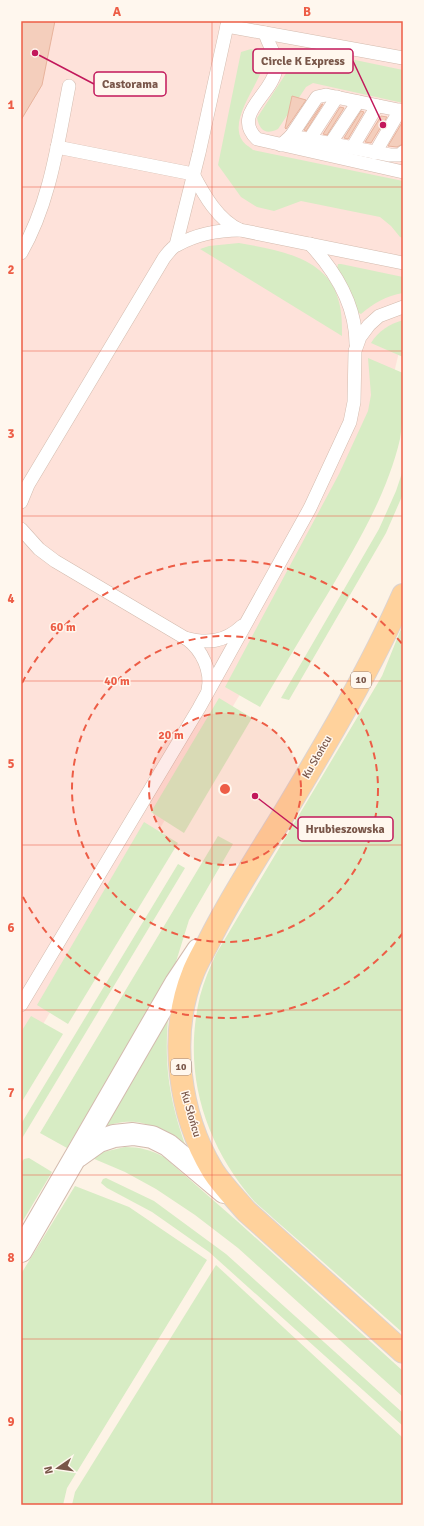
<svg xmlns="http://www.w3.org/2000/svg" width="424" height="1526" font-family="Signika,sans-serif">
<rect width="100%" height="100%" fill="#fdf3e6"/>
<polygon fill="#fee2da" points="21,21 403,21 403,335 385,411 273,639 21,1061"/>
<g fill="#d7ecc4">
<path d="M251 49 260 52 265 59C262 82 228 118 242 140 244 144 250 147 253 150L403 181V238L400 237 391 226 380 217 301 201 274 211 257 207 241 197 218 165 241 52Z"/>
<path d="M305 51H312L403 70V103L313 83 306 87 278 129C266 135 260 131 257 118L298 55Z"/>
<path d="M239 243C277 250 329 257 339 302 342 313 342 325 342 336L200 249 209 246Z"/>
<path d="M338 264H341L403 277V293C386 296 374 303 361 314L357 312 337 269Z"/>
<path d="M403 320V357L371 343C378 331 390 324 403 320Z"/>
<path d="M368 358 403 373C403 395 404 417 400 439 387 495 356 546 327 595 304 632 282 670 260 707L225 687 339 474 368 411 371 395Z"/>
<polygon points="403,470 403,494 386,533 289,700 281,698 379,529 396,491"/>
<path d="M403 624V1333C373 1306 343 1280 313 1253 300 1242 287 1230 274 1219 268 1213 260 1207 254 1201 204 1143 182 1072 200 996 204 981 210 967 216 954L382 676Z"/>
<polygon points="219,698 252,718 184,833 151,812"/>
<polygon points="144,822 178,843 68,1024 37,1005"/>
<polygon points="218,836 233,844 189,920 175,965 67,1148 40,1133"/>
<polygon points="178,864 185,868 21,1140 21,1124"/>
<polygon points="31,1016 63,1034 21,1103 21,1032"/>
<path d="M166 1019H168C164 1067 170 1102 186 1147 156 1127 141 1114 103 1127Z"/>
<path d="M125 1147C140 1147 151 1150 164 1157L237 1221 403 1371V1397L238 1248 195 1215 156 1189 125 1172 92 1158 99 1153Z"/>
<polygon points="29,1158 52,1172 21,1224 21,1163 24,1159"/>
<polygon points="106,1178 154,1201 226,1254 403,1413 403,1426 209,1252 152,1212 107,1188 101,1183 103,1179"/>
<polygon points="75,1186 129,1207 207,1260 67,1488 63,1505 21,1505 21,1274"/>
<polygon points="216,1265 403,1438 403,1505 72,1505 75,1492"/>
</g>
<g fill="#f4cebc" stroke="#e8b39c">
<polygon points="21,21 55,21 42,85 21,120"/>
<polygon points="292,96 306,100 286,129 285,128"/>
<polygon points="322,104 323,104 306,131 304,130"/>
<polygon points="340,107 344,108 327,135 323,134"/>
<polygon points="361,111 364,112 348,139 344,138"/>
<polygon points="381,116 387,117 371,143 365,142"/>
<polygon points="403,121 403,144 397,147 388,146"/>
</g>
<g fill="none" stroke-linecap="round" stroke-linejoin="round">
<g stroke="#d3bbae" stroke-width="14">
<g id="lane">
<polyline points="227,26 403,58"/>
<path d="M265 33C268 45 278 56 276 69 272 95 231 114 257 139L403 172"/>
<polyline points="291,136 390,155 400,155 403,152"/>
<polyline points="309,140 337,97"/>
<polyline points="330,144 358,102"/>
<polyline points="281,145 291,136 317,97 326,95 403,111"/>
<path d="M57 147 193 174C204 195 218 220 240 230L403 263"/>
<polyline points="352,148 377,106"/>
<polyline points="375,153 400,110"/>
<path d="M310 244C336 272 356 305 356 344"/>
<polyline points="176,245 199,153 228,21"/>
<path d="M21 253C50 203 58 142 69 86"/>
<path d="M21 502 28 485 164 258C168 253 172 247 177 245 197 234 218 230 240 230"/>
<path d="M21 529 39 549 55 561 185 638C207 644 225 642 242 626"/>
<path d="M187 639C202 650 212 671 208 690"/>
<polyline points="21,1005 199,708 310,508 350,422 354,402 355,351 360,337 369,325 379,316 403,307"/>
</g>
</g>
<g stroke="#d3bbae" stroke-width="24">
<g id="street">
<polyline points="78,1156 99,1141 114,1136 133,1134 152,1137 168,1145 224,1192"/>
<polyline points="21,1251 176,983 198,950"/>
</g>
</g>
<g stroke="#dcd3d0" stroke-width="24">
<path id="primary" d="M403 595C369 672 325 745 282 817 257 857 231 897 210 939 204 951 197 962 193 973 168 1035 179 1115 213 1171 222 1185 235 1198 246 1211L403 1352"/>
</g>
<use href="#lane" stroke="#fff" stroke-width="13"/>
<use href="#street" stroke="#fff" stroke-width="22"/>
<use href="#primary" stroke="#ffd29c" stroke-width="22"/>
</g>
<path fill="none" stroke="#ed5d46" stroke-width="1" stroke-opacity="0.55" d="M212 21V1505M21 187H403M21 351H403M21 516H403M21 681H403M21 845H403M21 1010H403M21 1175H403M21 1339H403"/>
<circle cx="225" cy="789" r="76" fill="#ed5d46" fill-opacity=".12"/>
<g fill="none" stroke="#ed5d46" stroke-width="2" stroke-dasharray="7 5">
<circle cx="225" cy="789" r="76"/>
<circle cx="225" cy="789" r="153"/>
<path d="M403 933A229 229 0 0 1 22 895M22 683A229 229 0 0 1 403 645"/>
</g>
<g text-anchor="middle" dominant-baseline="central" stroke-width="3" stroke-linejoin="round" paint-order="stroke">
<g fill="#fff7ee" stroke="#a1867a" stroke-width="1">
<rect x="351" y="672" width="20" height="16" rx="3"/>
<rect x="171" y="1059" width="20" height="16" rx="3"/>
</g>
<g font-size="10" font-weight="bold" fill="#795649">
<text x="361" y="680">10</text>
<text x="181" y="1067">10</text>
</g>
<g font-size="11" fill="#795649" stroke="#fff7ee">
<text transform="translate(317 757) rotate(-60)">Ku Słońcu</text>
<text transform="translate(191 1114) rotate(74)">Ku Słońcu</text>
</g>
</g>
<circle cx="225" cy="789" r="6" fill="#ed5d46" stroke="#fff7ee" stroke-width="2"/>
<g font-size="12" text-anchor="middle" font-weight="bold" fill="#ed5d46" stroke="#fff7ee" stroke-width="3" stroke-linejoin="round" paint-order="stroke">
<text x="63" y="631">60 m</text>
<text x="117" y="685">40 m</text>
<text x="171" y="739">20 m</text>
</g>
<path fill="none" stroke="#c2185b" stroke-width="1.5" d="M383 125L353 61M35 53L94 84M255 796L298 829"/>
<g fill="#c2185b" stroke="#fff7ee" stroke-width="1.5">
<circle cx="383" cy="125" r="4"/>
<circle cx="35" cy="53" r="4"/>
<circle cx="255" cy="796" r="4"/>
</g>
<g fill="#fff7ee" stroke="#c2185b" stroke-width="1.5">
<rect x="253" y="49" width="100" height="24" rx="4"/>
<rect x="94" y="72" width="72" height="24" rx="4"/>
<rect x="298" y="817" width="95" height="24" rx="4"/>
</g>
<g font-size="12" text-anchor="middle" font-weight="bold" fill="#795649">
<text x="303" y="65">Circle K Express</text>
<text x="130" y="88">Castorama</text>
<text x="345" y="833">Hrubieszowska</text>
</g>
<rect width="424" height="1526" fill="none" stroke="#fff7ee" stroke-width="44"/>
<g transform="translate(58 1468) rotate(257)" stroke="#fff7ee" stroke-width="3" paint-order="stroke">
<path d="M0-3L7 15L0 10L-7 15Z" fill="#795649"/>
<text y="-6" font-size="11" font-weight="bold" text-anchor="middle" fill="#795649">N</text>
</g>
<rect x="22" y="22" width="380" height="1482" fill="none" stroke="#ed5d46" stroke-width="1.5"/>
<g font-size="13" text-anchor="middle" font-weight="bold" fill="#ed5d46">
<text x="117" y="16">A</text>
<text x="307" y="16">B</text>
<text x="11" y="109">1</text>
<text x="11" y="274">2</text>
<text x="11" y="438">3</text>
<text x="11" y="603">4</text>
<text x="11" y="768">5</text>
<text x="11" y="932">6</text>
<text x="11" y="1097">7</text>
<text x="11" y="1262">8</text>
<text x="11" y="1426">9</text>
</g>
</svg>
